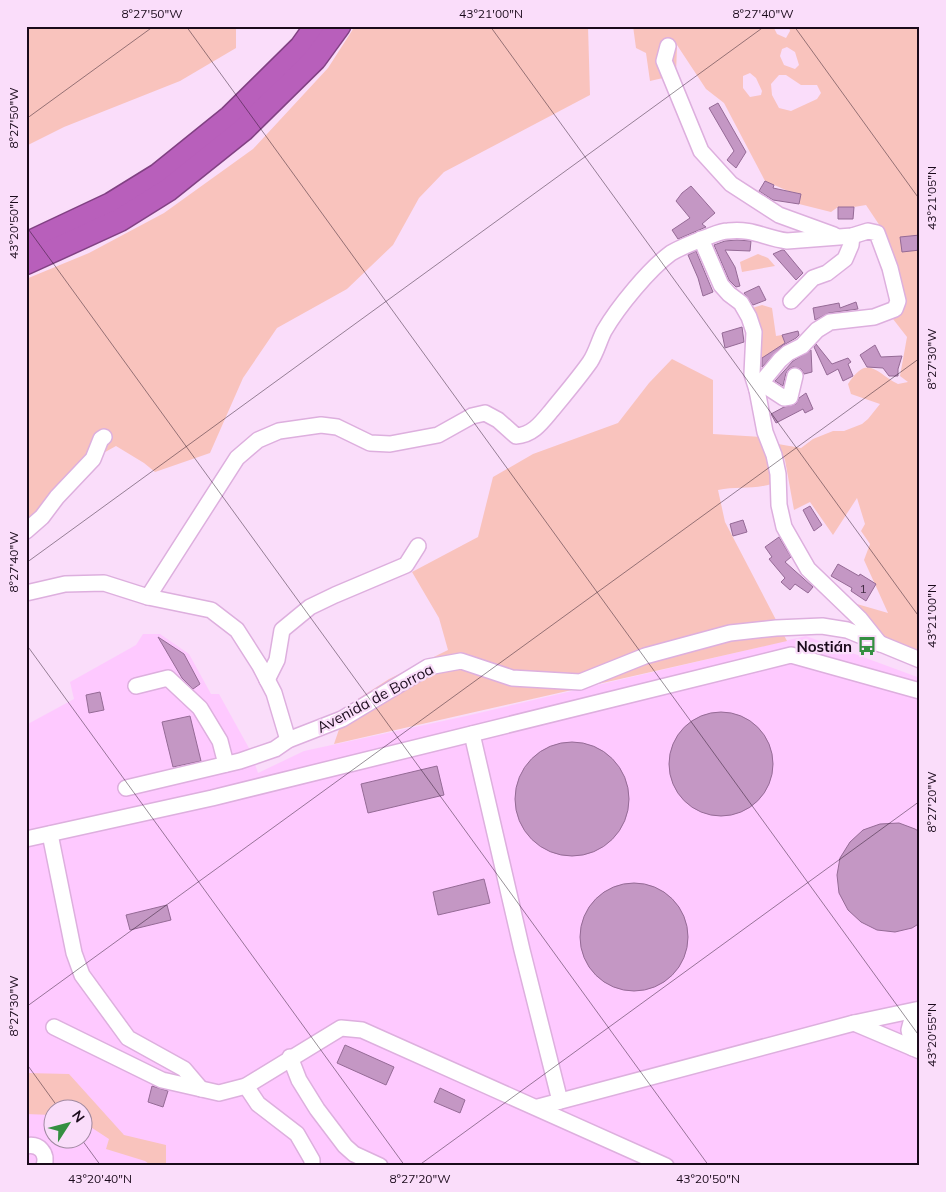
<svg xmlns="http://www.w3.org/2000/svg" width="946" height="1192" font-family="Mulish,sans-serif">
<rect width="100%" height="100%" fill="#faddfa"/>
<path fill="#fec9ff" fill-rule="evenodd" d="M143 634H160L189 654 211 694H219L250 750 258 773 304 751 466 716 806 636 920 678V1166H26V725L74 699 70 682 136 645ZM52 1110H82V1140H52Z"/>
<g fill="#f9c3bd" fill-rule="evenodd">
<polygon points="26,26 236,26 236,48 180,81 64,127 26,146"/>
<polygon points="355,26 588,26 590,95 444,172 419,198 393,245 347,289 277,328 243,378 210,453 155,472 144,463 116,446 71,471 36,511 26,520 26,279 89,253 164,213 253,149 328,68"/>
<path d="M633 26H773L777 34 786 38 790 31 789 26H920V651L886 638 850 602 888 613 864 560 870 544 861 531 865 524 857 498 833 535 810 502 794 510 785 460 778 444 801 448 813 439 833 431H844L862 424 868 419 880 404 851 394 848 384C868 353 876 373 898 384L908 382 900 376 907 337 893 319 904 309 884 232 866 205 854 207H838L831 212 799 204 801 194 788 191 765 181 724 103 706 89 677 45 676 75 650 81 646 53 636 48ZM787 47 795 52 799 65 795 69 784 65 780 56 782 49ZM750 73 756 78 762 91 761 95 750 97 743 88V76ZM779 75H786L801 85H817L821 93 817 99 791 111 779 108 772 95 771 84Z"/>
<polygon points="758,254 768,258 775,266 742,272 740,262"/>
<polygon points="762,305 772,308 776,336 782,335 787,351 776,359 773,351 763,358 757,359 749,309"/>
<path d="M672 359 713 380V434L762 437 774 483C756 490 737 486 718 490L725 522 787 641 334 744 347 706 389 679 448 650 439 618 412 572 478 537 493 477 533 454 618 423 649 383Z"/>
<polygon points="26,1073 69,1074 124,1135 166,1145 166,1164 164,1166 152,1166 145,1161 106,1149 109,1139 83,1122 82,1110 52,1110 52,1115 26,1114"/>
</g>
<g fill="#c497c4" stroke="#956a96">
<polygon points="718,103 746,152 736,168 727,160 734,151 709,108"/>
<polygon points="765,181 774,185 773,188 801,194 799,204 773,200 759,191"/>
<polygon points="691,186 715,213 702,224 706,227 678,239 672,230 690,218 676,201 682,193"/>
<polygon points="838,207 854,207 853,219 838,219"/>
<polygon points="920,235 920,250 902,252 900,237"/>
<polygon points="737,240 751,241 750,251 725,250 735,267 740,286 736,287 729,280 714,245 725,241"/>
<polygon points="782,250 784,250 803,273 796,280 773,254"/>
<polygon points="696,251 713,292 703,296 698,278 688,255"/>
<polygon points="759,286 766,300 753,305 744,293"/>
<polygon points="856,302 858,309 829,313 815,320 813,308 839,303 840,308"/>
<polygon points="742,327 744,342 725,348 722,333"/>
<polygon points="798,331 799,335 796,338 782,346 762,367 762,358 785,343 782,335"/>
<polygon points="816,344 832,364 848,358 851,362 848,364 853,376 843,381 838,369 827,375 814,347"/>
<polygon points="875,345 881,357 902,356 898,369 898,376 889,376 883,368 867,367 860,355"/>
<polygon points="811,350 812,372 804,374 801,369 793,367 789,369 786,373 783,386 775,381 793,361"/>
<polygon points="806,393 813,409 805,413 803,409 776,423 771,414 784,407 796,404 799,398"/>
<polygon points="810,506 822,525 814,531 803,510"/>
<polygon points="743,520 747,532 733,536 730,524"/>
<polygon points="779,537 791,557 785,562 813,587 808,593 795,584 790,590 781,582 785,578 769,559 772,557 765,547"/>
<polygon points="838,564 859,576 860,574 876,584 866,601 851,591 852,588 831,576"/>
<polygon points="158,637 184,654 200,684 193,689 182,678"/>
<polygon points="100,692 104,710 89,713 86,695"/>
<circle cx="721" cy="764" r="52"/>
<polygon points="190,716 201,761 173,767 162,722"/>
<circle cx="572" cy="799" r="57"/>
<polygon points="437,766 444,795 368,813 361,784"/>
<polygon points="899,823 915,829 920,832 920,923 912,928 895,932 877,930 861,922 848,910 839,893 837,875 840,858 850,842 863,830 880,824"/>
<polygon points="484,879 490,903 438,915 433,892"/>
<circle cx="634" cy="937" r="54"/>
<polygon points="167,905 171,920 130,930 126,915"/>
<polygon points="345,1045 394,1067 386,1085 337,1063"/>
<polygon points="152,1086 168,1091 163,1107 148,1102"/>
<polygon points="440,1088 465,1100 460,1113 434,1102"/>
</g>
<g fill="none" stroke-linecap="round" stroke-linejoin="round">
<g stroke="#ddafde" stroke-width="18">
<g id="minor">
<polyline points="668,46 664,61 701,151 731,184 779,215 834,235"/>
<polyline points="701,239 721,285 729,294 741,303 749,317 754,332 752,374 757,390 765,432 774,455 778,474 779,505 784,527 808,569 860,619 880,644"/>
<polyline points="791,301 813,278 827,273 845,259 851,245 852,236"/>
<polyline points="761,383 784,398 790,397 795,376"/>
<polyline points="26,531 42,517 57,497 93,459 101,439 104,437"/>
<polyline points="26,593 65,584 104,583 148,597 211,610 237,630 260,666 274,693 288,740"/>
<path d="M148 597 237 458 258 440 279 431 321 425 337 427 370 443 390 444 438 435 472 416 485 413 498 420 516 436C533 435 542 422 552 410 565 394 578 379 590 362 596 353 599 341 604 331 618 307 649 269 671 253 683 246 697 241 710 236 715 234 722 231 728 231 753 228 764 238 787 241L852 236 868 231 877 233 890 268 898 301 895 309 874 317 830 322 817 330 802 346 788 353 780 360 761 383 757 390"/>
<polyline points="267,680 277,660 282,630 310,607 335,595 406,565 418,546"/>
<polyline points="136,686 168,678 200,708 220,741 226,764"/>
<polyline points="472,734 522,950 560,1101"/>
<polyline points="126,788 240,761 275,749 288,740 342,719 428,667 461,661 512,678 580,682 645,656 730,633 776,628 822,626 847,630 920,660"/>
<polyline points="50,834 74,953 82,975 128,1038 184,1069 201,1089"/>
<polyline points="26,839 212,798 791,655 920,691"/>
<polyline points="914,1011 909,1030 913,1048 920,1051"/>
<polyline points="854,1023 913,1048"/>
<polyline points="54,1027 162,1080 219,1093 246,1086 341,1028 362,1030 666,1166"/>
<polyline points="290,1057 299,1080 317,1109 345,1146 354,1154 380,1166"/>
<polyline points="246,1086 258,1104 297,1134 312,1160 312,1166"/>
<polyline points="538,1107 854,1023 920,1009"/>
<path d="M26 1146C39 1143 48 1153 44 1166"/>
</g>
</g>
<g stroke="#814183" stroke-width="25">
<g id="highway">
<polyline points="26,244 111,204 158,175 230,117 301,47 316,26"/>
<polyline points="26,263 120,220 168,190 243,130 315,59 339,26"/>
</g>
</g>
<use href="#minor" stroke="#fff" stroke-width="15"/>
<use href="#highway" stroke="#b85fbb" stroke-width="22"/>
</g>
<path fill="none" stroke="#1a0a1b" stroke-width="1" stroke-opacity="0.45" d="M186 26 920 1037M490 26 920 618M794 26 920 200M26 119 154 26M26 226 709 1166M26 563 765 26M26 644 405 1166M26 1007 920 358M26 1063 60 1110M82 1140 101 1166M418 1166 920 801"/>
<defs>
<g id="bus-bare" transform="scale(1.5)"><path d="M-5-6H5V4H4V6H2V4H-2V6H-4V4H-5ZM-3.5-4V0h7V-4ZM-3.5 1.2v1.5H-2V1.2ZM2 1.2v1.5H3.5V1.2Z" fill="#348f41" stroke="#faddfa" stroke-width="2.5" paint-order="stroke"/></g>
</defs>
<g fill-rule="evenodd">
<use href="#bus-bare" x="867" y="646"/>
</g>
<g text-anchor="middle" dominant-baseline="central" stroke-width="4.5" stroke-linejoin="round" paint-order="stroke">
<g font-size="12" fill="#442d45">
<text x="863" y="588">1</text>
</g>
<g font-size="15" font-weight="bold" fill="#1a0a1b" stroke="#faddfa" text-anchor="end">
<text x="852" y="646">Nostián</text>
</g>
<g font-size="15" fill="#1a0a1b" stroke="#faddfa">
<text transform="translate(375 698) rotate(-28)">Avenida de Borroa</text>
</g>
</g>
<rect width="946" height="1192" fill="none" stroke="#faddfa" stroke-width="55"/>
<g transform="translate(68 1124) rotate(54)"><circle r="24" fill="#faddfa" stroke="#a089a1"/>
<path d="M0-4L9 19L0 12L-9 19Z" fill="#348f41"/>
<text y="-8" font-size="14" font-weight="bold" text-anchor="middle" fill="#1a0a1b">N</text>
</g>
<rect x="28" y="28" width="890" height="1136" fill="none" stroke="#1a0a1b" stroke-width="2"/>
<g font-size="12" text-anchor="middle" fill="#1a0a1b">
<text x="152" y="18">8°27'50"W</text>
<text x="491" y="18">43°21'00"N</text>
<text x="763" y="18">8°27'40"W</text>
<text transform="translate(14 118) rotate(-90)" y="4">8°27'50"W</text>
<text transform="translate(932 198) rotate(-90)" y="4">43°21'05"N</text>
<text transform="translate(14 227) rotate(-90)" y="4">43°20'50"N</text>
<text transform="translate(932 359) rotate(-90)" y="4">8°27'30"W</text>
<text transform="translate(14 562) rotate(-90)" y="4">8°27'40"W</text>
<text transform="translate(932 616) rotate(-90)" y="4">43°21'00"N</text>
<text transform="translate(932 802) rotate(-90)" y="4">8°27'20"W</text>
<text transform="translate(14 1006) rotate(-90)" y="4">8°27'30"W</text>
<text transform="translate(932 1035) rotate(-90)" y="4">43°20'55"N</text>
<text x="100" y="1183">43°20'40"N</text>
<text x="420" y="1183">8°27'20"W</text>
<text x="708" y="1183">43°20'50"N</text>
</g>
</svg>
